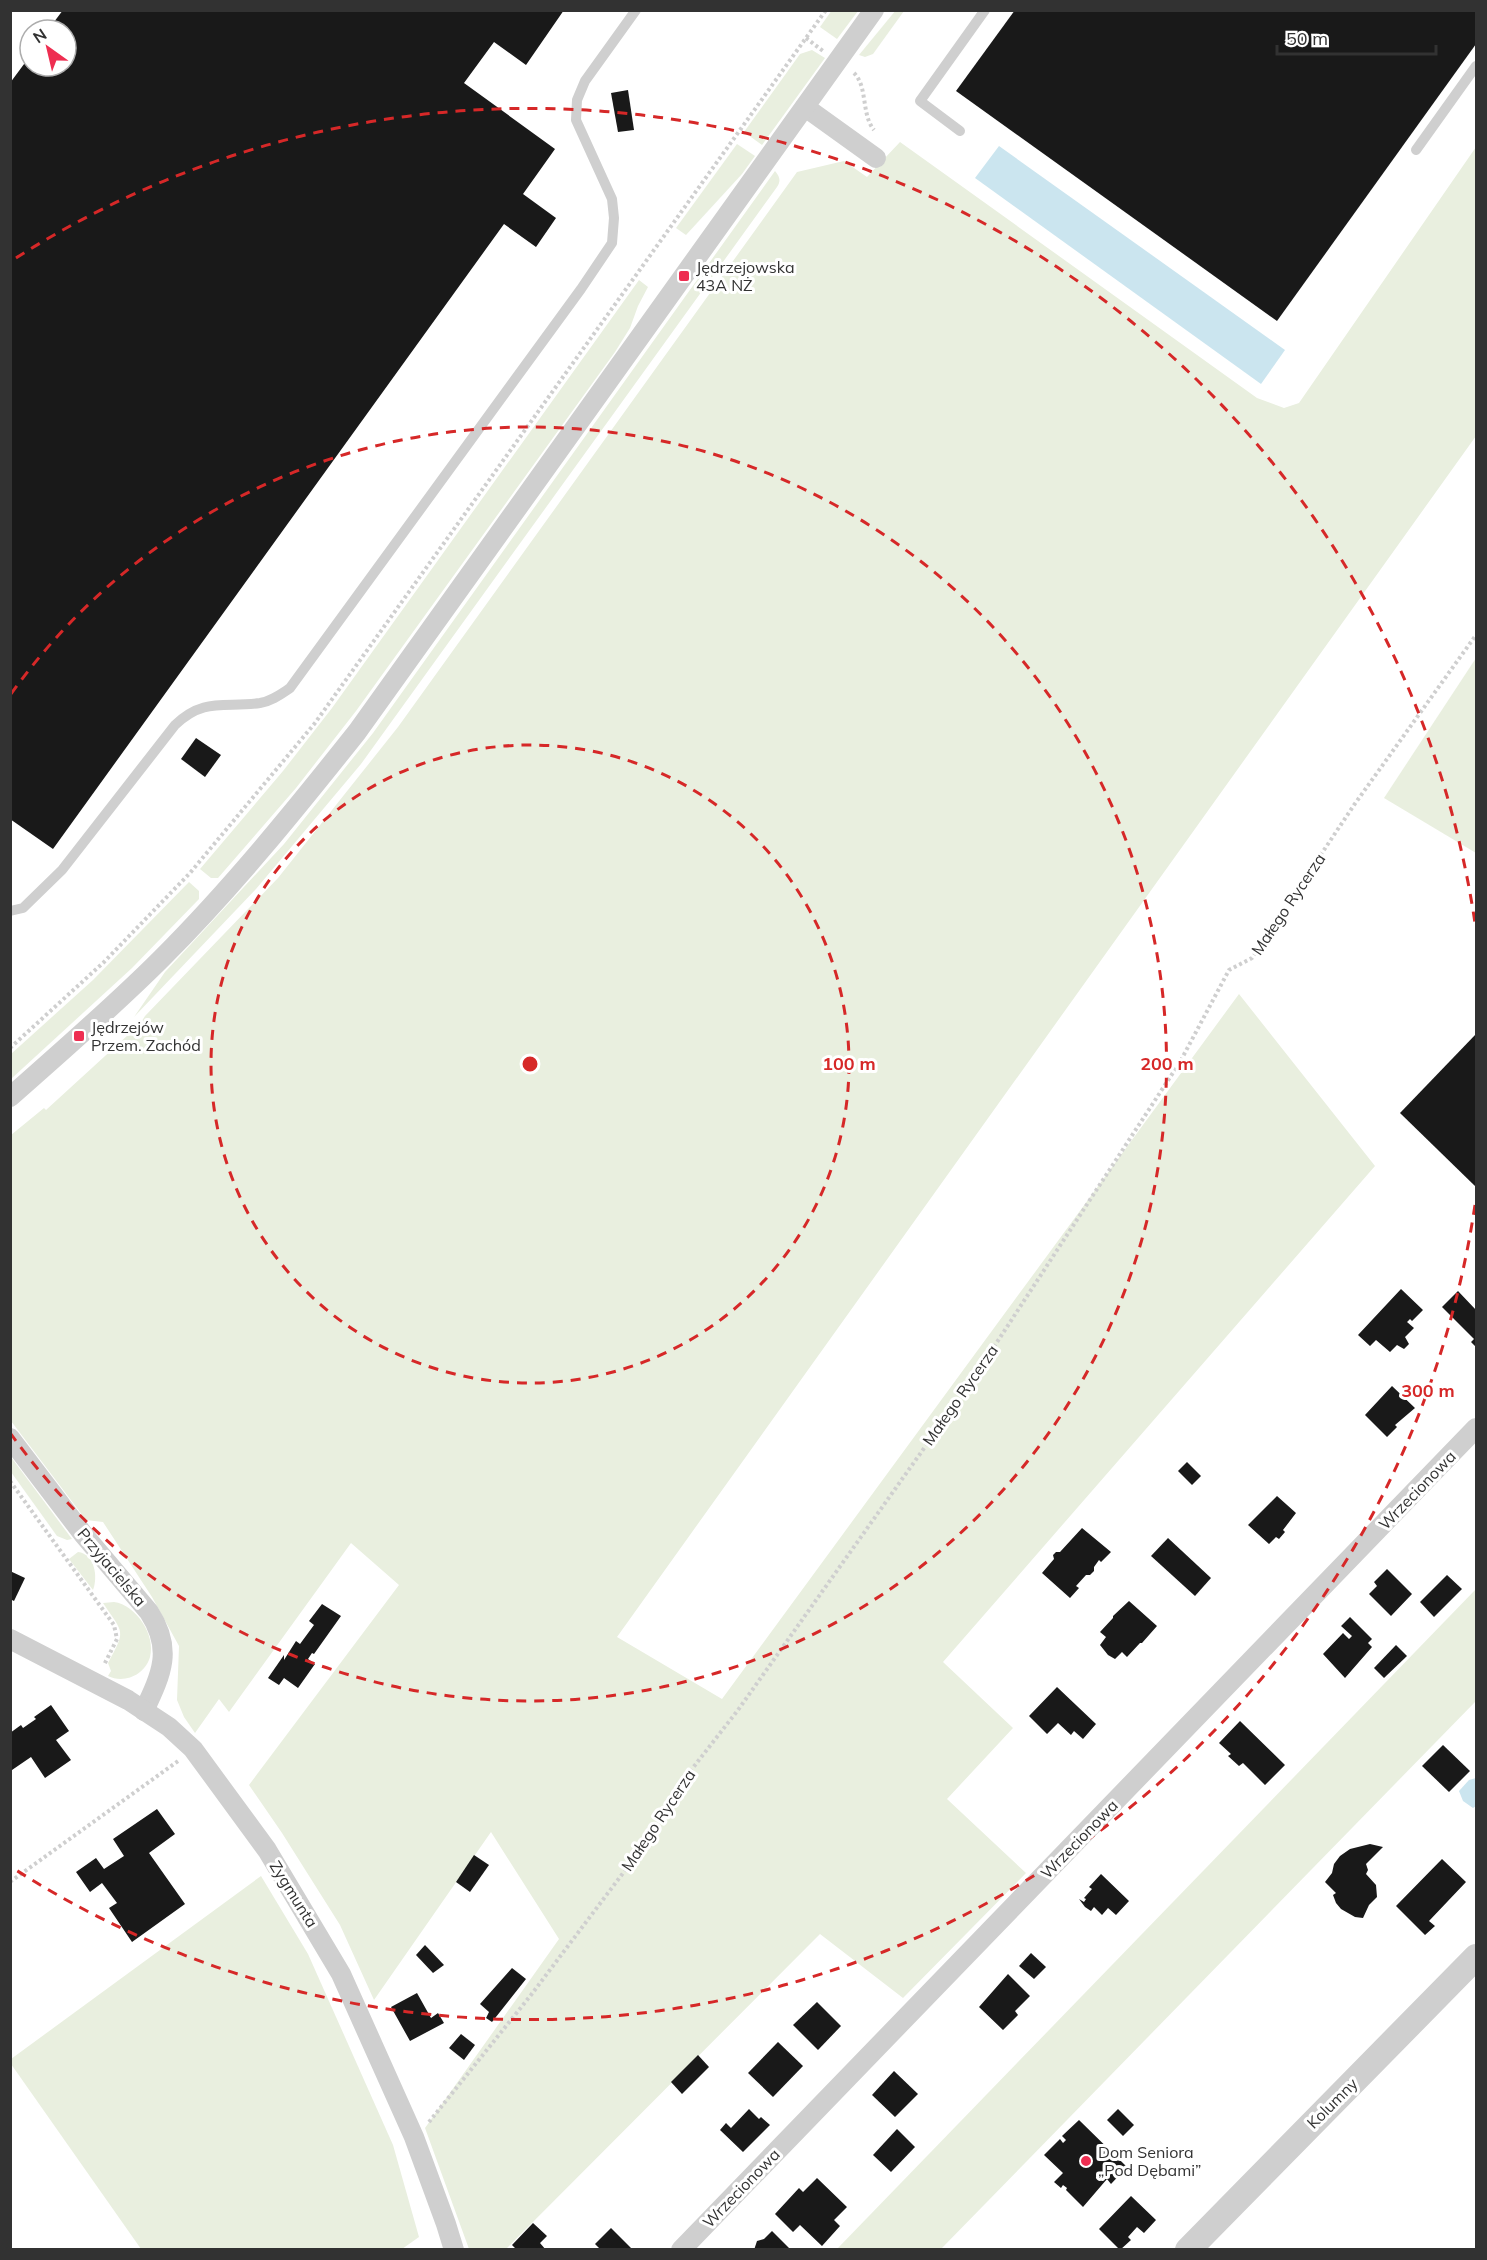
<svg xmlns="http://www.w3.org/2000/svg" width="1487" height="2260" font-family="Mulish,sans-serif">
<rect width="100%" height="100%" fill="#fff"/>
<g fill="#e9efdf">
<polygon points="832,10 858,11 837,39 820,27"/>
<polygon points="896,10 904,11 873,54 865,57 859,55"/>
<polygon points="812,50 825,58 762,145 744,132 800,54"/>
<polygon points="900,142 1257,398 1284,408 1299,403 1476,147 1476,436 617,1637 722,1699 1239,994 1375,1166 943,1662 1013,1728 947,1799 1026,1873 903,1998 820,1934 506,2249 469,2249 425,2128 559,1939 491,1832 374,2000 340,1925 282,1833 249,1785 399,1585 351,1543 229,1712 219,1699 195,1733 184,1717 177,1700 179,1646 152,1597 103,1522 86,1520 11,1421 11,1135 44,1108 46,1110 140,1024 145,1016 278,878 398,727 797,172 844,161 867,177"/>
<polygon points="737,144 755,156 742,174 686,235 676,228"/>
<path d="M775 171C780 177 781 181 777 187L361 764 256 889 134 1017 165 972 284 844 373 733Z"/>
<polygon points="639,280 648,287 638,306 630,328 615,352 356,711 296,788 218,878 211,878 200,869 283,771 332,708"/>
<polygon points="1476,658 1476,853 1384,798"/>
<polygon points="189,882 199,891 199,899 132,968 11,1079 11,1054 93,980"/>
<polygon points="11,1457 72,1539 67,1540 57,1536 11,1472"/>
<path d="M78 1552C95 1554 98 1577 93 1590L69 1559Z"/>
<polygon points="1476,1589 1476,1701 941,2249 837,2249"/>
<path d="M114 1602C136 1605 156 1635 150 1657 145 1675 124 1684 108 1676L111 1671 108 1663C126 1630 124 1634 103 1603Z"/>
<polygon points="261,1876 308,1954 393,2145 419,2237 402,2249 141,2249 11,2064 11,2059"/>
</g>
<g fill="#cbe5ef">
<polygon points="999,146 1285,350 1261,384 975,178"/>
<polygon points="1476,1778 1476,1806 1473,1808 1463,1801 1459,1791 1469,1780"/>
</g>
<g fill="#191919">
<polygon points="63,10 564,10 526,65 494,42 464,83 555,149 523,194 556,218 536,247 504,224 53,849 10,819 10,83 30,56 30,66 66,66 66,30 48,30"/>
<polygon points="1015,10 1476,10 1476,44 1277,321 956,91"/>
<polygon points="628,90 634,130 618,132 611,93"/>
<polygon points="196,738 221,755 205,777 181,759"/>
<polygon points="1476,1034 1476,1187 1400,1113"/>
<polygon points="1401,1289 1423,1310 1412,1321 1410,1319 1407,1322 1414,1328 1405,1337 1409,1344 1404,1349 1397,1345 1390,1352 1376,1340 1370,1346 1358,1335"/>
<polygon points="1458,1291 1476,1310 1476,1347 1471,1342 1474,1339 1442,1307"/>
<polygon points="1392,1386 1415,1408 1395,1425 1397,1427 1387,1437 1365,1415"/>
<polygon points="1187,1462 1201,1476 1192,1485 1178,1471"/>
<polygon points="1277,1496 1296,1513 1283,1530 1285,1532 1279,1539 1276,1537 1269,1544 1248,1525"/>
<polygon points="1082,1528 1111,1552 1101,1562 1099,1560 1094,1567 1094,1571 1090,1575 1086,1575 1076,1586 1079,1588 1070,1598 1042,1573 1054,1559 1053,1555 1056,1552 1060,1552"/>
<polygon points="1168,1538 1211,1578 1195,1596 1151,1556"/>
<polygon points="1387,1569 1412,1594 1391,1616 1369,1594 1377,1586 1374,1582"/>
<polygon points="10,1571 25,1578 14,1601 10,1599"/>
<polygon points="1447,1575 1462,1589 1434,1617 1420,1602"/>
<polygon points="1129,1601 1157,1626 1142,1643 1140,1643 1127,1657 1122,1652 1115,1659 1108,1655 1100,1645 1106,1637 1100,1632 1113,1618 1113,1616"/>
<polygon points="322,1604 341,1616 314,1654 312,1653 308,1659 315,1664 298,1688 284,1678 279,1685 268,1678 284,1655 284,1660 296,1641 300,1644 314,1625 309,1621"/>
<polygon points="1350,1617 1372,1639 1368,1643 1372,1647 1345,1678 1323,1654 1343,1633 1349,1639 1352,1636 1341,1626"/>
<polygon points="1396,1645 1407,1656 1384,1678 1374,1668"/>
<polygon points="1057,1687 1096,1724 1083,1739 1074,1731 1071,1735 1058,1723 1047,1734 1029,1716"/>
<polygon points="51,1705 69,1731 56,1740 71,1760 45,1778 31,1757 12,1770 10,1733 21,1725 23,1728 36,1719 34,1717"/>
<polygon points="1240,1721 1285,1765 1265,1785 1243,1763 1239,1766 1228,1756 1231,1754 1219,1743"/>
<polygon points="1443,1745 1470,1771 1449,1792 1422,1766"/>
<polygon points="157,1809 175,1834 149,1853 185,1904 132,1942 109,1908 117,1903 102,1883 90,1892 76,1872 96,1858 104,1869 124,1856 113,1839"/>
<polygon points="1370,1844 1383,1847 1366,1864 1368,1870 1366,1874 1376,1885 1377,1897 1369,1905 1363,1918 1355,1917 1341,1909 1336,1903 1333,1895 1336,1893 1325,1882 1332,1873 1334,1864 1340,1856 1350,1849"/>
<polygon points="474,1855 489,1865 470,1892 456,1882"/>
<polygon points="1442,1859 1466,1882 1429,1921 1435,1926 1425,1935 1396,1906"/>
<polygon points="1101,1874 1129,1901 1116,1915 1108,1908 1102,1915 1094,1907 1091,1911 1085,1907 1079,1899 1084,1902 1086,1899 1084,1898 1092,1889 1089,1887"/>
<polygon points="425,1945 444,1965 433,1973 416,1955"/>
<polygon points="1031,1953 1046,1967 1034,1979 1019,1966"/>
<polygon points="512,1968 526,1979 492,2022 486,2018 489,2012 480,2004"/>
<polygon points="1008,1974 1030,1996 1015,2011 1018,2015 1003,2030 979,2007"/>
<polygon points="417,1993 431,2018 438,2013 444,2023 410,2041 391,2007"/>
<polygon points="817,2002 841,2026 818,2050 793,2025"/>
<polygon points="461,2034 475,2045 464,2060 449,2048"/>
<polygon points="778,2042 803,2066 773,2097 748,2073"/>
<polygon points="698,2055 709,2067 682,2094 671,2082"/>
<polygon points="894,2071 918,2094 895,2117 872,2095"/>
<polygon points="749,2109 759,2119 761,2117 770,2125 743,2152 720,2130 726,2123 731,2128"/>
<polygon points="1118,2109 1134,2125 1123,2136 1107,2120"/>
<polygon points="1079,2120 1127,2167 1111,2184 1107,2179 1083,2207 1066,2190 1067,2188 1063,2185 1061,2188 1054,2182 1063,2173 1044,2155 1060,2139 1063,2143 1066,2140 1062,2136"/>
<polygon points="897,2129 915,2147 891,2172 873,2155"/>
<polygon points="817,2178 847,2207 834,2220 840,2226 822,2246 800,2225 793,2232 775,2214 799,2188 803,2192"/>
<polygon points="1131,2196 1156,2220 1144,2233 1137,2227 1128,2237 1131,2240 1120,2250 1099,2229"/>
<polygon points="533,2223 547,2236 540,2243 546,2250 517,2250 512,2245"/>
<polygon points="611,2228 633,2250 601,2250 595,2244"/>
<polygon points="772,2231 791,2250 754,2250 757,2241 764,2239"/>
</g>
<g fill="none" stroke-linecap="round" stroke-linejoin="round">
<g stroke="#cfcfcf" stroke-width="4" stroke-dasharray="3 3" stroke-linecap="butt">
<polyline points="806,38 823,51"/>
<path d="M854 73C868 87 861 114 874 130"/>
<polyline points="10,1048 104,962 190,873 315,723 826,10"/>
<polyline points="10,1481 114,1625 117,1639 104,1665"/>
<polyline points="10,1882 178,1761"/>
<polyline points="429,2122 531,1995 651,1836 674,1792 738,1710 969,1385 1180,1062 1229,970 1252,958 1354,805 1476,635"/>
</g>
<g stroke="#cfcfcf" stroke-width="10">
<polyline points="960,131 920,101 985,10"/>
<polyline points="1416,150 1476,66"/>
<path d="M10 911 23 908 62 870 175 725C204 697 225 708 260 703 272 701 281 694 290 688L581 289 612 243 614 218 612 199 576 120 577 100 585 81 636 10"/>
</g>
<g stroke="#cfcfcf" stroke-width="20">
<polyline points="805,107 876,158"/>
<path d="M10 1097C61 1052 113 1007 161 959 232 888 295 810 357 732L874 10"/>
<path d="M10 1438 83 1534 149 1612C173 1649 162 1673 144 1711"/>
<polyline points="10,1639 128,1700 169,1727 193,1749 267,1850 341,1974 414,2137 446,2224 454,2250"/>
<polyline points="681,2250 1476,1428"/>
</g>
<polyline stroke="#cfcfcf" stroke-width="26" points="1188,2250 1476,1957"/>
</g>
<g fill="none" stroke="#d62828" stroke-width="3" stroke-dasharray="10 8">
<circle cx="530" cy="1064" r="319"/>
<path d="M11 694A637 637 0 1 1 11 1434"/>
<path d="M1475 1205A956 956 0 0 1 16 1870M16 258A956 956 0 0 1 1475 923"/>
</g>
<g fill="#ee2e51" stroke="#fff" stroke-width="2">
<rect x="678" y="270" width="12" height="12" rx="3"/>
<rect x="73" y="1030" width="12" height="12" rx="3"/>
<circle cx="1086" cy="2161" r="6"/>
</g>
<g text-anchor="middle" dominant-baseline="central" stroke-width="6" stroke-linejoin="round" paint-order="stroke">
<g font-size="16" fill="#323232" stroke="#fff" text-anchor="start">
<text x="696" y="267">Jędrzejowska<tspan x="696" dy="18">43A NŻ</tspan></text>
<text x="91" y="1027">Jędrzejów<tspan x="91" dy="18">Przem. Zachód</tspan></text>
<text x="1098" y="2152">Dom Seniora<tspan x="1098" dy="18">„Pod Dębami”</tspan></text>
</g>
<g font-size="16" fill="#323232" stroke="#fff">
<text transform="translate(1288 904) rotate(-56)">Małego Rycerza</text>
<text transform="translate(960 1395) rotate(-55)">Małego Rycerza</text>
<text transform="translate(1417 1490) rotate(-46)">Wrzecionowa</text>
<text transform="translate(112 1567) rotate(50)">Przyjacielska</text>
<text transform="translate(658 1820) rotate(-56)">Małego Rycerza</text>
<text transform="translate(1079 1839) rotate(-46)">Wrzecionowa</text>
<text transform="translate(294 1894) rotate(58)">Zygmunta</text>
<text transform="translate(1332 2103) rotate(-45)">Kolumny</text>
<text transform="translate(741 2188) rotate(-46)">Wrzecionowa</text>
</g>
</g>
<circle cx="530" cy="1064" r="9" fill="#d62828" stroke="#fff" stroke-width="3"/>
<g font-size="18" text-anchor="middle" font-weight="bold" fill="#d62828" stroke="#fff" stroke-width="6" stroke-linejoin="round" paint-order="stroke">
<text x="849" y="1070">100 m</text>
<text x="1167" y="1070">200 m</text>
<text x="1428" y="1397">300 m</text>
</g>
<rect width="1487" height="2260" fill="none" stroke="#323232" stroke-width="24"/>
<g transform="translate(48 48) rotate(326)"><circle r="28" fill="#ffffff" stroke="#adadad" stroke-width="1.5"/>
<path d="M0-4.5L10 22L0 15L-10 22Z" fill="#ee2e51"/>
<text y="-9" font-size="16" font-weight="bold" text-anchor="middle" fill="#323232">N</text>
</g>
<path d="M1277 45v9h159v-9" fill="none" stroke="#323232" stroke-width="3"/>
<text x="1286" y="45" font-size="18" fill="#323232" stroke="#ffffff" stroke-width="4.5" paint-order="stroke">50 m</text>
</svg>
